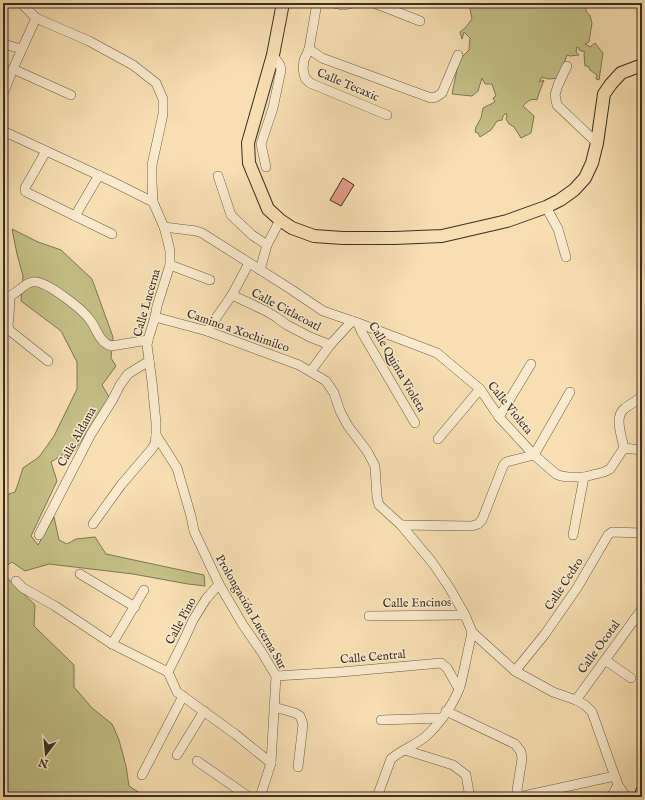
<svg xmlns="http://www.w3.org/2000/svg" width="645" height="800" font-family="'IM FELL English',serif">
<rect width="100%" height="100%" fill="#f7dfb2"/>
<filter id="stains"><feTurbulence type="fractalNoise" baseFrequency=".005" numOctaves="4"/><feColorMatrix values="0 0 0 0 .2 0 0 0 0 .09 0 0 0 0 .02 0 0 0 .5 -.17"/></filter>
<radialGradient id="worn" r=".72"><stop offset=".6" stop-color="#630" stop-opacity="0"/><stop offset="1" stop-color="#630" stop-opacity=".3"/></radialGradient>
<g fill="#c4c087" stroke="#7e7754">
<path d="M471 3H585L586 11 590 16 592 23 589 42 585 44 590 47 595 43 603 53 599 80 596 79 597 75 590 70 588 66H585L584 54 585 52 579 50V48L577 47 576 52 579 55 570 56 567 55 560 74 557 78 549 79 542 77 539 82 544 80 539 93 537 100C531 98 528 101 523 106L534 116 531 133 521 138 514 127 509 124 506 119 507 116 506 113 503 116 502 120 497 121 491 130 480 137 478 133 475 132 476 127 481 118 483 108 495 102 493 98 496 96 492 84H485L482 78 478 91 472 96 452 94 459 60 469 50 470 38 464 32 462 39 460 32 465 28 472 19 470 9Z"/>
<polygon points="12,229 38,242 61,250 92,279 113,337 111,358 116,366 102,385 109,397 74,452 64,454 51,462 57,481 31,536 38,545 54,517 59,540 67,544 76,539 95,537 106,554 204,575 205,586 188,584 133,574 49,564 25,571 12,562 3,568 3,496 15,492 18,484 23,468 39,457 54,436 77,389 77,362 61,331 21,301 23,276 17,254"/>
<polygon points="3,574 35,605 34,626 74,665 74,687 92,708 112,724 119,740 126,766 129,786 146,797 3,797"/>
</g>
<polygon fill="#e29e88" stroke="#392e22" points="343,178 354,185 341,206 330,200"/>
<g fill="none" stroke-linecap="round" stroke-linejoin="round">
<g stroke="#685a46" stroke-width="10">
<g id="minor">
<polyline points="21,3 36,18 89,41 133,65 156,83 163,99 163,114 152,165 152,182 153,202 164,227 167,238 170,251 170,265 157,306 155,317 148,340 147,345 152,382 156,423 156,435 155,444 151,450 121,485 93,524"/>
<polyline points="317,3 309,49 304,60 303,69 305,78 310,83 387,115"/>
<polyline points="334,3 343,5 352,3"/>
<polyline points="374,3 420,21"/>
<polyline points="3,44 22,49"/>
<polyline points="309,49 322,58 431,98 436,97 442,93 458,55"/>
<polyline points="567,66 558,85 555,95 557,105 597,143"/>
<polyline points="13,69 71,95"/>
<polyline points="3,94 13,69 36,18"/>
<polyline points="3,131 111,181 153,202"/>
<polyline points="46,151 25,188 25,191 26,192 112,234"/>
<polyline points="266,167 261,144 273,108 281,70 280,65 273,55"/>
<polyline points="218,176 231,215 252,235 267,245"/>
<polyline points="546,207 558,229 566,257"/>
<polyline points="75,216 99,175"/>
<polyline points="164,227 196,231 202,233 292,290 323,311 358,323 437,353 480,389 499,417 534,455 556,474 561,476 568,477 584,477 604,472 610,469 624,448 642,450"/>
<polyline points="170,265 210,280"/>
<polyline points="260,270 267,245 280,220"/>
<polyline points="232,295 266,311 276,317 287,325 310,337 330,345"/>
<polyline points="10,296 9,317 8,325 9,330 48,361"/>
<path d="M3 298C6 297 9 297 12 295 19 291 24 284 32 282 45 279 83 310 90 320 97 329 99 342 111 346L148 340"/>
<polyline points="155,317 207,331 299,365 326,381 334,393 340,411 348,426 367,451 375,466 377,497 379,505 401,525 432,562 449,587 465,615 472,632 515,671 553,692 576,700 585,705 592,712 618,785 626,797"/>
<polyline points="358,323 361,331 415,423"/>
<polyline points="207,331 232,295 249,263"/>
<polyline points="311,371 330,345 352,321"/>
<polyline points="499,417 531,364"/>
<polyline points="156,435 177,468 191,516 194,531 219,584 243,625 261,651 276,676 271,763 260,797"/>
<polyline points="438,439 480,389"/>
<path d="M624 448C622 437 614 417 624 409 630 404 637 401 642 396"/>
<polyline points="401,525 472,526 478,524 482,520 503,466 506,462 534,455 570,392"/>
<polyline points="39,535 91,434 113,399 120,385 128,374 149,361"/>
<polyline points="573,535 584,477"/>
<polyline points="80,574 135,607"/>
<polyline points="16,581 23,588 55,606 112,644 168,672 177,692 235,734 271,763"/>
<polyline points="369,616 465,615"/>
<polyline points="112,644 144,590"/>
<polyline points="605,660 631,678"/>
<polyline points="515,671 545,634 577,588 608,535 612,532 642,533"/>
<polyline points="168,672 183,642 193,620 206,599 219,584"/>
<polyline points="276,676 341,672 441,663 447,668 459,689"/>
<polyline points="576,700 642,609"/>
<polyline points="274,707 295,713 300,716 303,724 298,767"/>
<polyline points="446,711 515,744 521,752 522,759 517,790 519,797"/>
<polyline points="381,720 442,718"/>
<polyline points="405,750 453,765 466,775 469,792"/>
<polyline points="177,755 204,711"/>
<polyline points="197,761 249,797"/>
<polyline points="142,775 183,696"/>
<path d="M377 797 391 759C401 750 414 746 425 737 438 726 453 705 459 689 462 682 463 673 465 665 467 654 470 643 472 632"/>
<polyline points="519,797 615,776"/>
<polyline points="611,797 618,785"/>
</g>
</g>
<g stroke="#392e22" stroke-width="14">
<g id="major">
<polyline points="283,3 273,55 248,143 249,163 268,209 280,220 292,228 314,236 343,238 394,238 442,236 507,221 546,207 560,200 574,190 585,178 592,163 597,143 604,94 611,84 621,73 642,65"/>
<polyline points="640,797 642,792"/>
</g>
</g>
<use href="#minor" stroke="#faeacd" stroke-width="9"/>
<use href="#major" stroke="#f7dfb2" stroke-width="12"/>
</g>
<g text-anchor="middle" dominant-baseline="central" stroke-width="3" stroke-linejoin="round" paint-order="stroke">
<g font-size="12" fill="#392e22" stroke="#faeacd">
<text transform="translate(348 85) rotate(23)">Calle Tecaxic</text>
<text transform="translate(147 303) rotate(-74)">Calle Lucerna</text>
<text transform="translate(286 310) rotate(28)">Calle Citlacoatl</text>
<text transform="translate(238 331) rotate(19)">Camino a Xochimilco</text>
<text transform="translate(397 367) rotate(60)">Calle Quinta Violeta</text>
<text transform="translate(510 408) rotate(51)">Calle Violeta</text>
<text transform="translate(77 437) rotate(-61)">Calle Aldama</text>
<text transform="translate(564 584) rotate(-57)">Calle Cedro</text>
<text transform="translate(417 603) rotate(-1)">Calle Encinos</text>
<text transform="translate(251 612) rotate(60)">Prolongación Lucerna Sur</text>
<text transform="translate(181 621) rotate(-62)">Calle Pino</text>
<text transform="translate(599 647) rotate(-54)">Calle Ocotal</text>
<text transform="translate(373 657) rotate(-5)">Calle Central</text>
</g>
</g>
<rect width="645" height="800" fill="none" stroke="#f7dfb2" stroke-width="16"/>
<rect x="4" y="4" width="637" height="792" fill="none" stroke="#392e22" stroke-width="2"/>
<rect x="8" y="8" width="629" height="784" fill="none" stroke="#392e22"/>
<g transform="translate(46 754) rotate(196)" stroke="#faeacd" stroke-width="3" paint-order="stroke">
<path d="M0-3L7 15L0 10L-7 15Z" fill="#392e22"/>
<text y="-6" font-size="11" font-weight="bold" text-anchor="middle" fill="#392e22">N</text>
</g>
<rect width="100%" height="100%" filter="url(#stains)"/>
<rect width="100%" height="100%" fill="url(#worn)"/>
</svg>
